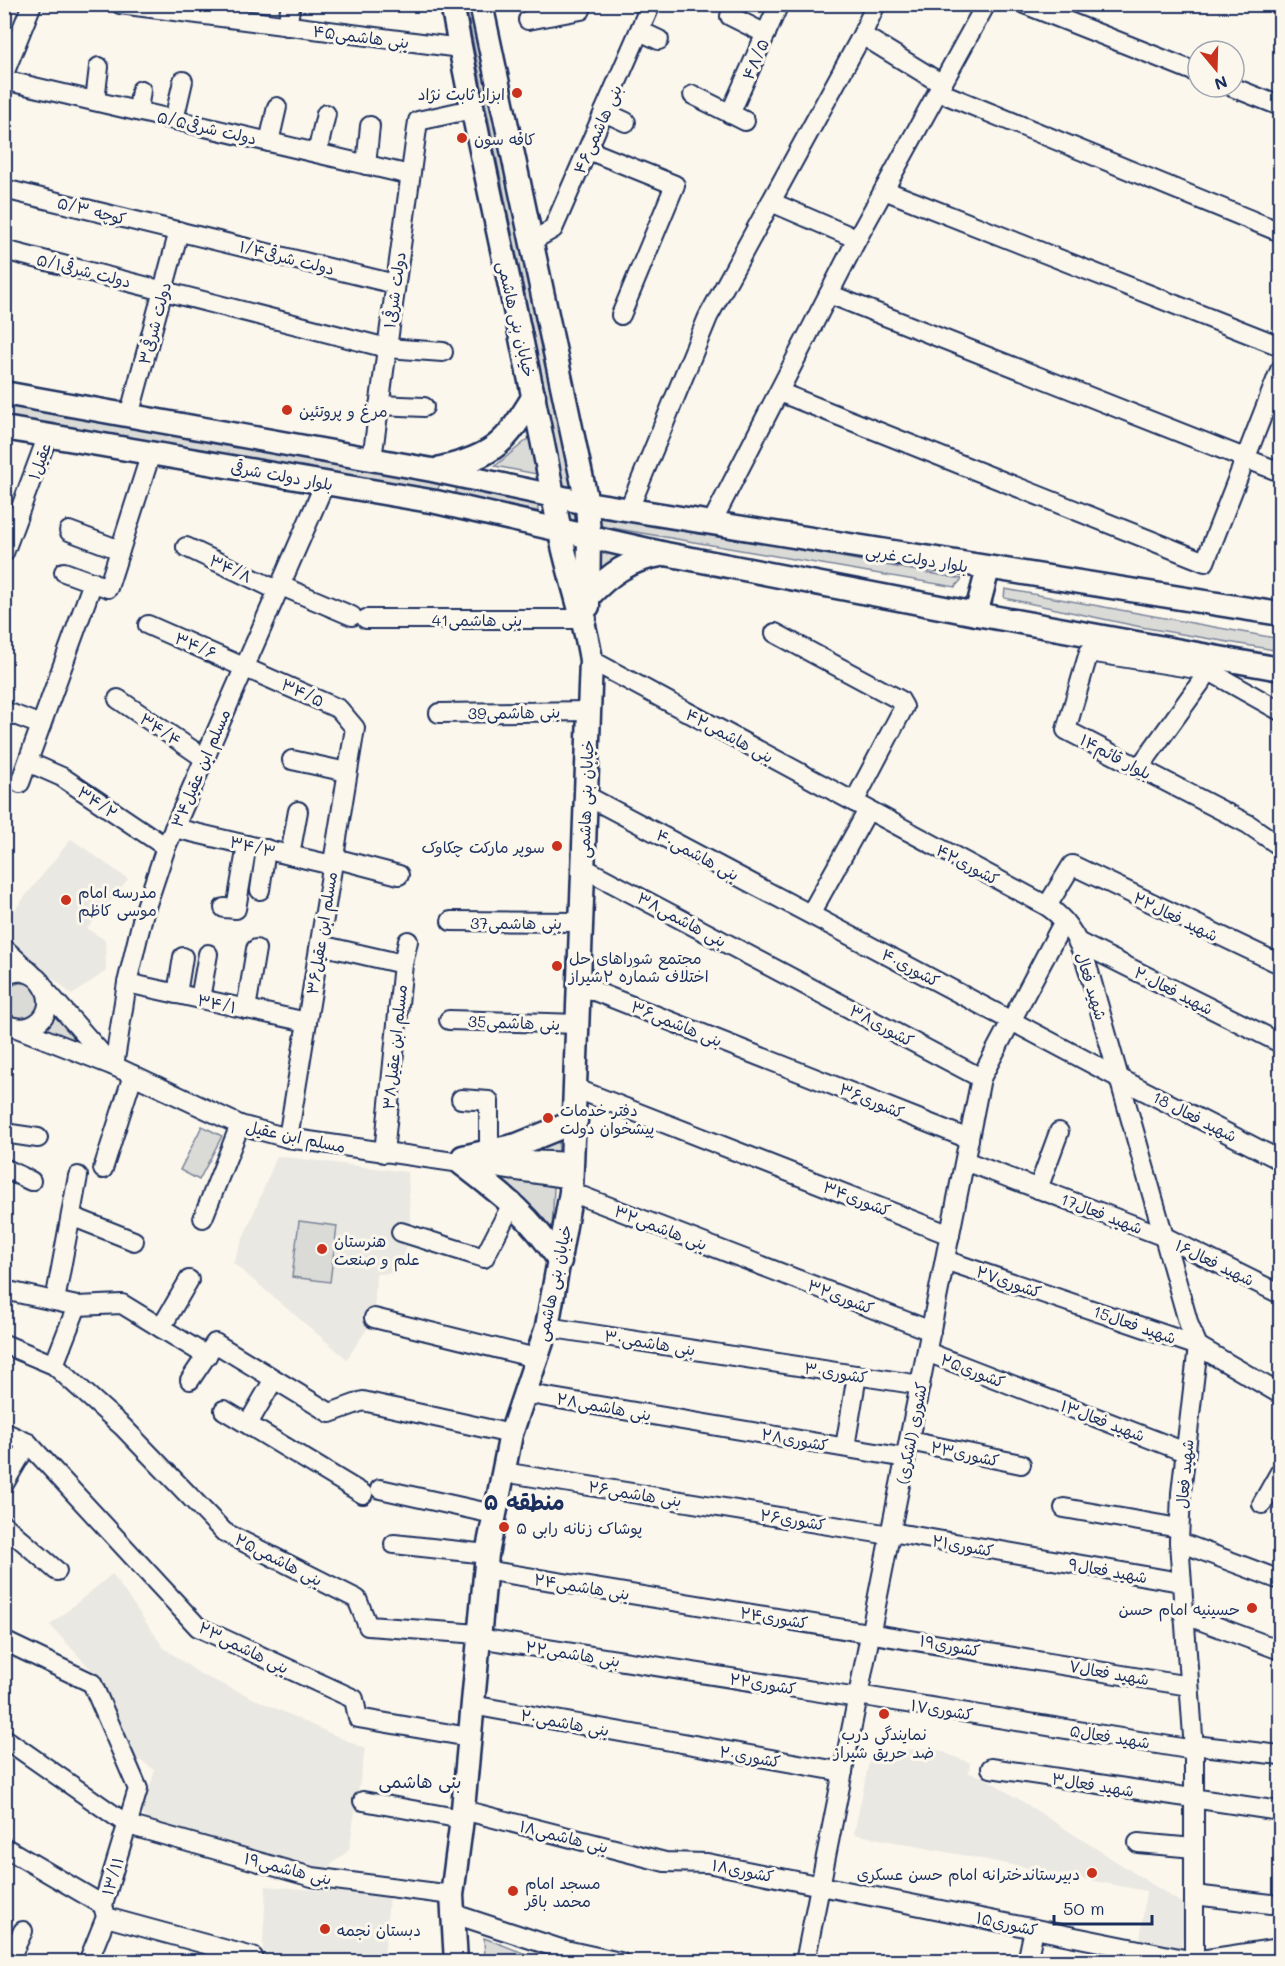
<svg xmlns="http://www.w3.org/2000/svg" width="1285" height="1966" font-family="Mali,'Playpen Sans Arabic',sans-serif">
<rect width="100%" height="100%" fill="#fbf7ec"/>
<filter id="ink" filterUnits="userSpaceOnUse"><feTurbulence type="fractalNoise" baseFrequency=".0167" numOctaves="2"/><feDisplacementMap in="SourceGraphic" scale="12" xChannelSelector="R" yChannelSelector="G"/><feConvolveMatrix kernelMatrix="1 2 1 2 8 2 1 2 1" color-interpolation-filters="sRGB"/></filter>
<g filter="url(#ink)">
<g fill="#eae8e2">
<polygon points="71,839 128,879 87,929 105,940 106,971 72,995 4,935 5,922"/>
<polygon points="277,1156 408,1172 411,1235 397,1273 376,1274 374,1318 347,1359 233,1263"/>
<polygon points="112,1574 164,1648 200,1674 365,1749 349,1850 325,1870 148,1822 142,1813 155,1770 135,1757 99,1678 50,1625"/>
<polygon points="933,1748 970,1763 969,1773 984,1777 1183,1904 1185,1923 1181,1947 1140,1940 1146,1891 854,1834 871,1752"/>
<polygon points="266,1886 389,1896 384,1961 262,1962"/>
</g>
<g fill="#dadad7" stroke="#7a849a" stroke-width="1.5">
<path d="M466 5H474L576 512 583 560 577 561C545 375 501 191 466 5Z"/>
<polygon points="4,405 441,482 435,495 5,419"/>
<polygon points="532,436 537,474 495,466"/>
<polygon points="457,487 537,500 538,511 454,498"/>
<polygon points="598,513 962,579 955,587 601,526"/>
<polygon points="598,544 625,550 600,573"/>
<polygon points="1005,589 1280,639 1280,651 1141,627 1004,598"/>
<circle cx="22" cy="1001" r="18"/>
<polygon points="57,1009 102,1058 44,1032 54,1019"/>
<polygon points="202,1126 222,1136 199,1180 180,1170"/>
<polygon points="558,1133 559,1155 515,1152 546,1146"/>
<polygon points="493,1178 554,1186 552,1233 538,1214"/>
<polygon points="299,1221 337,1226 330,1282 292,1277"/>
<polygon points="484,1938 534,1957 535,1961 485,1961"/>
</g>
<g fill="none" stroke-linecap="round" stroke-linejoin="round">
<g stroke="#1b2f5e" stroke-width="22">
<g id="minor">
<polyline points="120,4 460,48"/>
<polyline points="1024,4 1198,73"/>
<polyline points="730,16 766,34"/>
<polyline points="528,20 581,10 580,4"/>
<polyline points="287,26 291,4"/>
<polyline points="640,31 659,40"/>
<polyline points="862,35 942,84"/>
<polyline points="4,74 32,4"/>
<polyline points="4,80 410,175"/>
<polyline points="1232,87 1280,106"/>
<polyline points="693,95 745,121"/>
<polyline points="949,96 1280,232"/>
<polyline points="95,101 99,67"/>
<polyline points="138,111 141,90"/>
<polyline points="604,112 626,122"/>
<polyline points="730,114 779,4"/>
<polyline points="174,120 183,81"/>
<polyline points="269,142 277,107"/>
<polyline points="588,150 675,185 621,315"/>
<polyline points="317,153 326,114"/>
<polyline points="366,165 370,126"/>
<polyline points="4,189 395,284"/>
<polyline points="884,190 1280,346"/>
<polyline points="771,202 857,239"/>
<polyline points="530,242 553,229 651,4"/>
<polyline points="4,250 387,348 443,352"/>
<polyline points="829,294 1280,472"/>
<polyline points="779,392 1205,562 1280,370"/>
<polyline points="379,405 424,407"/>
<polyline points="129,416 179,231"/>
<polyline points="372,459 418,121 472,109"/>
<polyline points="629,509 708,317 862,35 876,4"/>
<polyline points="711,524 857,239 986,4"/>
<polyline points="69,531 120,550"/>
<polyline points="186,547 277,590"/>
<polyline points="4,553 48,435"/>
<polyline points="64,572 108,588 151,453"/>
<polyline points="279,585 352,616"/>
<polyline points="366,619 587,619"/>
<polyline points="148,625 339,709 355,728 288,1138"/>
<polyline points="775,633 900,700 904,707 854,802"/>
<path d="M591 660 1047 906C1071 922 1081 946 1089 972L1189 1325 1198 1346 1181 1493 1179 1542 1194 1750V1961"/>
<polyline points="1209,671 1089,652 1066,730 1248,824 1280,846"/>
<polyline points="118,699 204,758"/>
<polyline points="4,711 41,725"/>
<polyline points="439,713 588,711"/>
<polyline points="292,760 347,772"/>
<polyline points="28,762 62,777 166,847"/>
<polyline points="1139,768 1209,671 1280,711"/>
<polyline points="20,783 93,582"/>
<polyline points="585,795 1119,1078 1280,1160"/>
<polyline points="174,828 332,865"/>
<polyline points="290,855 298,811"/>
<polyline points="334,858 399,875"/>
<polyline points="582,867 981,1078"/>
<polyline points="260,890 266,849"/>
<polyline points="1047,906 1072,865 1280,964"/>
<polyline points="224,908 236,909 247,845"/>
<polyline points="811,913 868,810"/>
<polyline points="451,921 581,922"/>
<polyline points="1078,942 1280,1043"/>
<polyline points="320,945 403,964"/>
<polyline points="4,948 32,974"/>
<path d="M4 977C38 955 68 1010 31 1026 22 1029 13 1028 4 1023"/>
<polyline points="127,983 307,1022"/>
<polyline points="579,985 969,1139"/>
<polyline points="49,994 110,1063"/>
<polyline points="177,994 183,957"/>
<polyline points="200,999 208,954"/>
<polyline points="246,1009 256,949"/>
<polyline points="449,1020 578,1024"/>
<polyline points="17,1028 114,1066 240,1125 288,1138 572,1179"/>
<polyline points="114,1066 127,983 143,916 166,847 325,483"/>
<polyline points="577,1089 950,1235"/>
<polyline points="461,1099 489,1101 489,1151"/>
<polyline points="4,1133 38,1138"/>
<polyline points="384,1153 403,964 408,941"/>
<polyline points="502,1159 573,1162"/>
<polyline points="965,1161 1165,1237 1280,1294"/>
<polyline points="4,1168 31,1181"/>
<polyline points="103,1169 133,1075"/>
<polyline points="1038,1189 1059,1132"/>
<polyline points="571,1192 931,1331"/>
<polyline points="71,1216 134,1241"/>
<polyline points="203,1218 240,1125"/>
<polyline points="401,1232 484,1258 513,1202"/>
<polyline points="945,1260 1198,1346 1280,1394"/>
<polyline points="4,1290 77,1306 122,1304 207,1356"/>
<polyline points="55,1301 78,1176"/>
<polyline points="374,1318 536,1358"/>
<polyline points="547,1327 920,1385"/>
<polyline points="161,1328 189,1280"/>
<polyline points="4,1344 54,1365 123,1427 224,1532 357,1599 368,1626 479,1634"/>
<polyline points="927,1352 1185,1452"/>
<polyline points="54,1365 77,1306"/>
<polyline points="190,1380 215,1343 330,1413 363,1401 511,1434"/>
<polyline points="523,1393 906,1458"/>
<polyline points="224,1410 363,1494"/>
<polyline points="248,1424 274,1379"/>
<polyline points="4,1432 28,1443 198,1627 354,1699 358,1718 469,1737"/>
<polyline points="909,1441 1021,1464"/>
<polyline points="845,1447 857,1375"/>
<polyline points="503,1472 890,1535"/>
<polyline points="4,1484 28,1443"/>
<polyline points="380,1489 493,1514"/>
<polyline points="1262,1504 1280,1472"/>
<polyline points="1064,1508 1179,1528"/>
<polyline points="4,1525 57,1571"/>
<polyline points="891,1532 1180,1582"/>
<polyline points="1179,1542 1280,1580"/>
<polyline points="394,1544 487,1554"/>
<polyline points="485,1570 1189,1686"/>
<polyline points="1183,1614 1280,1650"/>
<polyline points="478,1638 858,1698"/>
<polyline points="4,1641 92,1683 138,1789 103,1905 106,1917 88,1962"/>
<polyline points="858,1695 1194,1750"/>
<polyline points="472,1705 843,1772"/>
<polyline points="4,1738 128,1825 312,1877 452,1895"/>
<polyline points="1194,1745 1280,1755"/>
<polyline points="991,1768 1280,1811"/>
<polyline points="363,1801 462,1819"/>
<polyline points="463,1810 665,1862 707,1863 1194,1961 1280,1948"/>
<polyline points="1138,1843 1194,1848"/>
<polyline points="4,1847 103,1905"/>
<polyline points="1194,1895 1271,1904"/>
<polyline points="451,1913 561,1949 620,1962"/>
<polyline points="106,1917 253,1957"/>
<polyline points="8,1962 23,1931"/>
<polyline points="805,1962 981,1078 1064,921"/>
<polyline points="1027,1962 1034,1929"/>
</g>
</g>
<g stroke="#1b2f5e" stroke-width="27">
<g id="major">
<path d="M452 4C484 179 527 352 559 527 567 572 584 614 591 660L571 1192 547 1327 511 1434 487 1554 462 1819 452 1895 456 1962"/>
<polyline points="481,4 587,503 589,536 588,606"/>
<polyline points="4,393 432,470 587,503 1280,614"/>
<polyline points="4,428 436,502 666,554 976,614 1280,669"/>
<path d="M441 468C495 456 506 442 534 396"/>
<path d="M588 597C610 574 629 560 661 555"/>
<polyline points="976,614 988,569"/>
<polyline points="463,1157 517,1145 576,1121"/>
<path d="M462 1164C505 1197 529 1215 560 1261"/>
</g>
</g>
<use href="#minor" stroke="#fbf7ec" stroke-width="18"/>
<use href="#major" stroke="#fbf7ec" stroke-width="22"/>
</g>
</g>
<g fill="#c8321e" stroke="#fbf7ec" stroke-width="2">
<circle cx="517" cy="93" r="6"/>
<circle cx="462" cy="138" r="6"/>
<circle cx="287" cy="410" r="6"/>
<circle cx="557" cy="846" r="6"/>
<circle cx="66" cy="900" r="6"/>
<circle cx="557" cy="966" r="6"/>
<circle cx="548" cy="1118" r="6"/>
<circle cx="322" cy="1249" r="6"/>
<circle cx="504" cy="1527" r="6"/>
<circle cx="1252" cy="1608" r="6"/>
<circle cx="884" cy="1714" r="6"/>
<circle cx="1092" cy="1873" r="6"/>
<circle cx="513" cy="1891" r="6"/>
<circle cx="325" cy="1929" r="6"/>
</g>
<g text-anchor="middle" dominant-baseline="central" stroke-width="6" stroke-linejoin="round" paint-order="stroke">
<g font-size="16" fill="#1b2f5e" stroke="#fbf7ec">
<text transform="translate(361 36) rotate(7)">بنی هاشمی۴۵</text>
<text transform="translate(755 59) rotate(-66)">۴۸/۵</text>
<text transform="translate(207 127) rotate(13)">۵/۵دولت شرقی</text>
<text transform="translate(597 129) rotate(-66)">بنی هاشمی۴۶</text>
<text transform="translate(92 210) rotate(14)">کوچه ۵/۳</text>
<text transform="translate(287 257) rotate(14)">۱/۴دولت شرقی</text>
<text transform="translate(84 270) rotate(14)">۵/۱دولت شرقی</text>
<text transform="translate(394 290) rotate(-82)">۱دولت شرقی</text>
<text transform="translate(517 319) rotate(77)">خیابان بنی هاشمی</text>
<text transform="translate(154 323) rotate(-75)">۳دولت شرقی</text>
<text transform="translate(39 461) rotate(-70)">عقیل۱</text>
<text transform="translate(282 475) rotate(10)">بلوار دولت شرقی</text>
<text transform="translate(917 558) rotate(9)">بلوار دولت غربی</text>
<text transform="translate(231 568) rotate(25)">۳۴/۸</text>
<text x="477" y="619">بنی هاشمی41</text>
<text transform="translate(196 645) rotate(23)">۳۴/۶</text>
<text transform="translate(303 692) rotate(25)">۳۴/۵</text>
<text transform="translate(514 712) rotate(-1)">بنی هاشمی39</text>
<text transform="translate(161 729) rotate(34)">۳۴/۴</text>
<text transform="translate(730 735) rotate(28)">بنی هاشمی۴۲</text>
<text transform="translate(1116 756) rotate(28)">بلوار قائم۱۴</text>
<text transform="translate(200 768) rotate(-67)">مسلم ابن عقیل۳۴</text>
<text transform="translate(585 799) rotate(-88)">خیابان بنی هاشمی</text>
<text transform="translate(98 802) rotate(34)">۳۴/۲</text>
<text transform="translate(253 846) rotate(13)">۳۴/۳</text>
<text transform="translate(698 854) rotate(28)">بنی هاشمی۴۰</text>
<text transform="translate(968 864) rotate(28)">کشوری۴۲</text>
<text transform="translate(1176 916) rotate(26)">شهید فعال۲۲</text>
<text transform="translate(682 919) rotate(28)">بنی هاشمی۳۸</text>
<text x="516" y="922">بنی هاشمی37</text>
<text transform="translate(321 933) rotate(-81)">مسلم ابن عقیل۳۶</text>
<text transform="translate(911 967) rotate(28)">کشوری۴۰</text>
<text transform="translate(1092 986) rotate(73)">شهید فعال</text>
<text transform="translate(1174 990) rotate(27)">شهید فعال۲۰</text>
<text transform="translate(217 1003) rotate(12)">۳۴/۱</text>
<text transform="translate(514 1022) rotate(2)">بنی هاشمی35</text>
<text transform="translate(677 1023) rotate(22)">بنی هاشمی۳۶</text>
<text transform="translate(882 1025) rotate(28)">کشوری۳۸</text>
<text transform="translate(394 1047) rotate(-84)">مسلم ابن عقیل۳۸</text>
<text transform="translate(872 1100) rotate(22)">کشوری۳۶</text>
<text transform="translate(1195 1116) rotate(27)">18 شهید فعال</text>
<text transform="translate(296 1136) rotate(12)">مسلم ابن عقیل</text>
<text transform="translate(857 1198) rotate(21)">کشوری۳۴</text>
<text transform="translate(1102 1213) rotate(21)">17شهید فعال</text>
<text transform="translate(661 1227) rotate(21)">بنی هاشمی۳۲</text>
<text transform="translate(1215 1262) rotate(26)">شهید فعال۱۶</text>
<text transform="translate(1009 1281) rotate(19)">کشوری۲۷</text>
<text transform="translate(553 1283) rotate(-78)">خیابان بنی هاشمی</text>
<text transform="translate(841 1296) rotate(21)">کشوری۳۲</text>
<text transform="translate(1135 1324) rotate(19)">15شهید فعال</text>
<text transform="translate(650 1342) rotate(9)">بنی هاشمی۳۰</text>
<text transform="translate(973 1370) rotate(21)">کشوری۲۵</text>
<text transform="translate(836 1372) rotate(9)">کشوری۳۰</text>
<text transform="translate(604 1406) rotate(10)">بنی هاشمی۲۸</text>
<text transform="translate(1103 1420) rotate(21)">شهید فعال۱۳</text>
<text transform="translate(911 1433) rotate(-79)">کشوری (لشکری)</text>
<text transform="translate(795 1439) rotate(10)">کشوری۲۸</text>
<text transform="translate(965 1453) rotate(12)">کشوری۲۳</text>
<text transform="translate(1184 1474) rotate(-85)">شهید فعال</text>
<text transform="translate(635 1493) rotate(9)">بنی هاشمی۲۶</text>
<text transform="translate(793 1519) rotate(9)">کشوری۲۶</text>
<text transform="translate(963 1545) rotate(10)">۲۱کشوری</text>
<text transform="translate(279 1559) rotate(27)">بنی هاشمی۲۵</text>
<text transform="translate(1108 1570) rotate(10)">شهید فعال۹</text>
<text transform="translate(582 1586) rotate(9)">بنی هاشمی۲۴</text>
<text transform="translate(774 1617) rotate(9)">کشوری۲۴</text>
<text transform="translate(950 1645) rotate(10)">۱۹کشوری</text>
<text transform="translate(244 1647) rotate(26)">بنی هاشمی۲۳</text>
<text transform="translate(573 1653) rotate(9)">بنی هاشمی۲۲</text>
<text transform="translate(1109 1672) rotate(10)">شهید فعال۷</text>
<text transform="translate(763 1683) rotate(9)">کشوری۲۲</text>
<text transform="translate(942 1709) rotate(9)">۱۷کشوری</text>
<text transform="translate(565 1722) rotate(10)">بنی هاشمی۲۰</text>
<text transform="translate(1110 1736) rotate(9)">شهید فعال۵</text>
<text transform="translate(750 1756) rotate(10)">کشوری۲۰</text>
<text transform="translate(1093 1784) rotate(9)">شهید فعال۳</text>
<text transform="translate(564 1836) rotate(14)">بنی هاشمی۱۸</text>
<text transform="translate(288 1868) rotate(14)">بنی هاشمی۱۹</text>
<text transform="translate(743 1870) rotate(11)">کشوری۱۸</text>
<text transform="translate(112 1876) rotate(-73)">۱۳/۱۱</text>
<text transform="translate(1007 1923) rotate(12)">کشوری۱۵</text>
</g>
<g font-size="16" fill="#1b2f5e" stroke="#fbf7ec" text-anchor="start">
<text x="505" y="93" text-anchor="end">ابزار ثابت نژاد</text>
<text x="474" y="138">کافه سون</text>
<text x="299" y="410">مرغ و پروتئین</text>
<text x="545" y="846" text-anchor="end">سوپر مارکت چکاوک</text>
<text x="78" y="891">مدرسه امام<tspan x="78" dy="18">موسی کاظم</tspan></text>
<text x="569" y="957">مجتمع شوراهای حل<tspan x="569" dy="18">اختلاف شماره ۲شیراز</tspan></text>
<text x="560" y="1109">دفتر خدمات<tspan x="560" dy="18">پیشخوان دولت</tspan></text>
<text x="334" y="1240">هنرستان<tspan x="334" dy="18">علم و صنعت</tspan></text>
<text x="516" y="1527">پوشاک زنانه رابی ۵</text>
<text x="1240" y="1608" text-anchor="end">حسینیه امام حسن</text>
<text x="884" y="1733" text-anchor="middle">نمایندگی درب<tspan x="884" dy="18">ضد حریق شیراز</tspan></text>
<text x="1080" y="1873" text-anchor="end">دبیرستاندخترانه امام حسن عسکری</text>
<text x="525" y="1882">مسجد امام<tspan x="525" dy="18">محمد باقر</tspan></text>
<text x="337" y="1929">دبستان نجمه</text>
</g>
<g font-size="18" fill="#1b2f5e" stroke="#fbf7ec">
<text x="420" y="1781">بنی هاشمی</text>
</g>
<g font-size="22" font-weight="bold" fill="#1b2f5e" stroke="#fbf7ec">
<text x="524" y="1501">منطقه ۵</text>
</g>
</g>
<rect width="1285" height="1966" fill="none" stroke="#fbf7ec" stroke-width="24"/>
<rect x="12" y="12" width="1261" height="1942" fill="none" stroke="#1b2f5e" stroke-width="2" filter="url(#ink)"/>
<g transform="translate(1216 69) rotate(161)"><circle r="28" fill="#fbf7ec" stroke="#a1a7b3" stroke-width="1.5"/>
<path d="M0-4.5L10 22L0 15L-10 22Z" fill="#c8321e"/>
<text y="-9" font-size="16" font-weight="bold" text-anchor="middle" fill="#1b2f5e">N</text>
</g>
<path d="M1054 1915v9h98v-9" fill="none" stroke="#1b2f5e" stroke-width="3"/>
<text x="1063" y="1915" font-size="18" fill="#1b2f5e" stroke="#fbf7ec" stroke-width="4.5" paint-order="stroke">50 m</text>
</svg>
